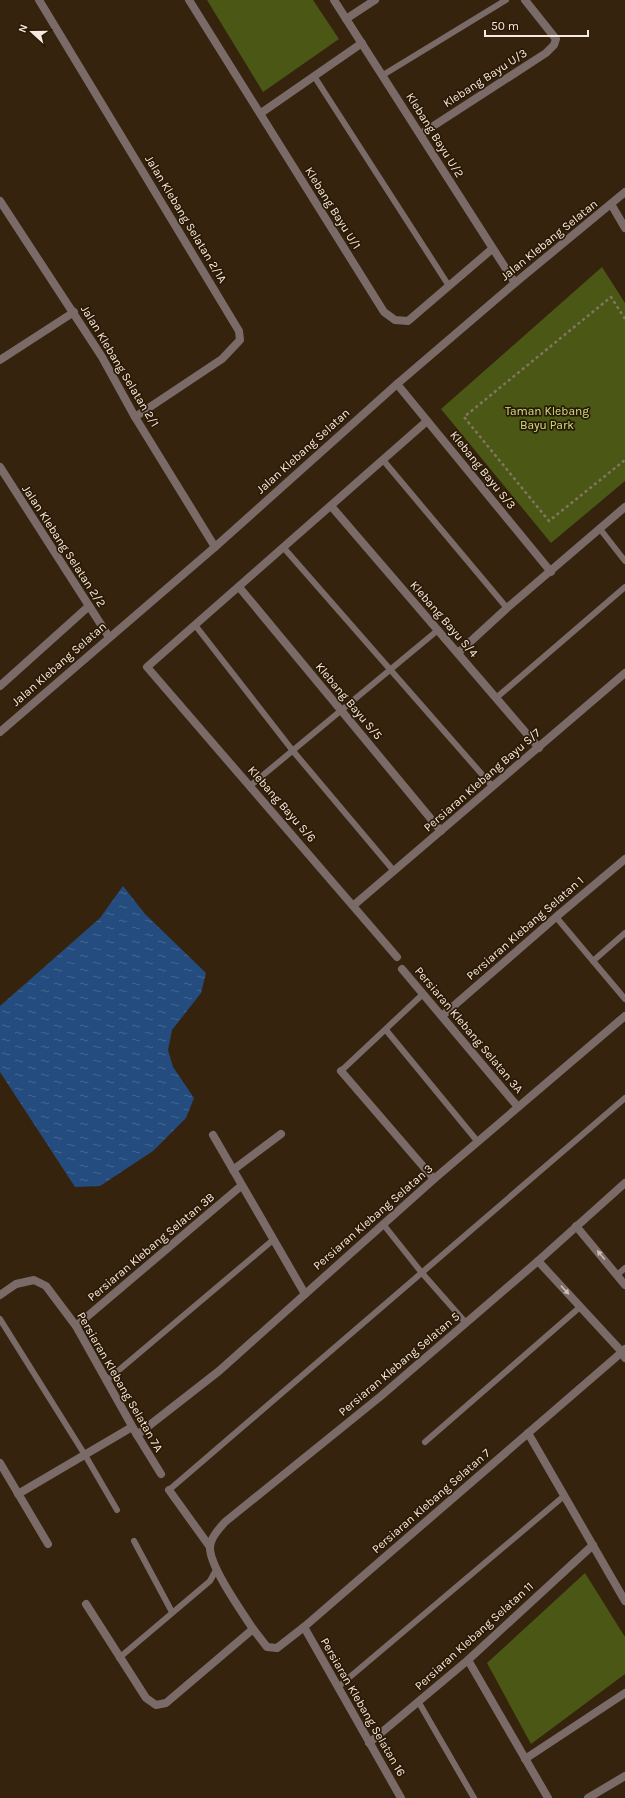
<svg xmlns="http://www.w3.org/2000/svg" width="625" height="1798" font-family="Karla,sans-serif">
<defs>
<pattern id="water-ripples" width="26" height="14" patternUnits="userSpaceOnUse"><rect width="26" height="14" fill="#254c7f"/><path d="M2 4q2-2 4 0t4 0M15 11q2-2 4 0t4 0" fill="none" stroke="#456691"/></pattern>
</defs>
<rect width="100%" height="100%" fill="#35230e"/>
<g fill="#4b5715">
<polygon points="207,0 313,0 339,39 263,92"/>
<polygon points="602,267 625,303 625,481 551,543 441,409"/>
<polygon points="585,1573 625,1637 625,1674 531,1744 487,1663"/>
</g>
<polygon fill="url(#water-ripples)" points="123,886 145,914 206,973 201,993 172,1030 168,1050 173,1067 194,1098 186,1118 153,1151 100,1186 75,1187 0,1072 0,1006 100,918"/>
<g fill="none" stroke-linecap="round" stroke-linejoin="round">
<polyline stroke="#847563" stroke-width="2.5" stroke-dasharray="3 3" stroke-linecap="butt" points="625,319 611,297 464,417 549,521 625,460"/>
<g stroke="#7a6b69" stroke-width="6">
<polyline points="383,75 506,0"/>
<polyline points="314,76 449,286"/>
<polyline points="383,460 507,608"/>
<polyline points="600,529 625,561"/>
<polyline points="283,547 493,787"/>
<polyline points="195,625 293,751 394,871"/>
<polyline points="496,698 625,587"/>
<polyline points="250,786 438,630"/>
<polyline points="556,917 625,999"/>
<polyline points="593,961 625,933"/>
<polyline points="386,1030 478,1142"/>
<polyline points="341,1071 423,994"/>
<polyline points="383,1224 422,1273 466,1323"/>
<polyline points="617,1275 625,1268"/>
<polyline points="0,1319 85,1455 117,1510"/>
<polyline points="106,1381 273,1240"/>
<polyline points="425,1442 580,1307"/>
<polyline points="169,1490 625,1098"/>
<polyline points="134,1541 172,1612"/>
<polyline points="119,1658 210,1581 216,1570"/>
<polyline points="338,1687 564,1496"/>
<polyline points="418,1701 474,1798"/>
</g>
<g stroke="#7a6b69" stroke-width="8">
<polyline points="39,0 239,331 240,340 222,359 135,417"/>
<polyline points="189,0 384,312 395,320 408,321 492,249"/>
<polyline points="334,0 515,283"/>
<polyline points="346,19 375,0"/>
<polyline points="261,113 362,43"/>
<polyline points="421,134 546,53 554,45 556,39 525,0"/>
<polyline points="0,201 102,357 135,417 215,547"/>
<polyline points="0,360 74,312"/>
<polyline points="397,384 551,572"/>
<polyline points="0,467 109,637"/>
<polyline points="331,506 539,748"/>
<polyline points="239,587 441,831"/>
<polyline points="458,653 507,608 625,507"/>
<polyline points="0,686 89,606"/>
<polyline points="354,905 625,673"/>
<polyline points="397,957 147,667 427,421"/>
<polyline points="402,969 518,1107"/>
<polyline points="442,1016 556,917 625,859"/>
<polyline points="341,1071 434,1179"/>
<polyline points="213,1135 305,1294"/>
<polyline points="233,1170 281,1134"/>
<polyline points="576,1226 625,1285"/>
<polyline points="0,1295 16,1284 34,1280 46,1286 76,1326 137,1435 161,1474"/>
<polyline points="76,1326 241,1186"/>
<polyline points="528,1433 625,1601"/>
<polyline points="137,1435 219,1371 434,1179 625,1016"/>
<polyline points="0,1463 48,1544"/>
<polyline points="169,1490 210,1547"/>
<polyline points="18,1494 132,1427"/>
<path d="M86 1604 146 1698 156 1705 166 1703 253 1629C242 1612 210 1567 210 1548 210 1538 219 1529 225 1522L381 1396 538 1261 625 1183"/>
<polyline points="304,1627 401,1798"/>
<polyline points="253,1629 267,1647 277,1648 304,1627 622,1352 538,1261"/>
<polyline points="468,1660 548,1798"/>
<polyline points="369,1743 468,1660 593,1545"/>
<polyline points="525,1759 625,1693"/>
<polyline points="588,1798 625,1776"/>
</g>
<g stroke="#7a6b69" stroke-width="8">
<polyline points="611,204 625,228"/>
<polyline points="0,732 215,547 397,384 515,283 625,192"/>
<polyline points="625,1349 622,1352 625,1358"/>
</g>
</g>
<defs><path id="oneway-solid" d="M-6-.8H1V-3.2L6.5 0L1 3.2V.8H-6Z"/></defs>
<g fill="#cbbdb4">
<use href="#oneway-solid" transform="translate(601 1255) rotate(-130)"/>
<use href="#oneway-solid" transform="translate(565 1290) rotate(47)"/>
</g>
<g text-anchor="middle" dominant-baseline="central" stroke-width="3.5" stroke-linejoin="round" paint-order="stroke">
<g font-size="12" fill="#f6e9dd" stroke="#2a1905">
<text transform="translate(485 78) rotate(-33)">Klebang Bayu U/3</text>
<text transform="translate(435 135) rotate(58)">Klebang Bayu U/2</text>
<text transform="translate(333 208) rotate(58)">Klebang Bayu U/1</text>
<text transform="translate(186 219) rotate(59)">Jalan Klebang Selatan 2/1A</text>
<text transform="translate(549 240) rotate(-39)">Jalan Klebang Selatan</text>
<text transform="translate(120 366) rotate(59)">Jalan Klebang Selatan 2/1</text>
<text transform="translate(303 451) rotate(-42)">Jalan Klebang Selatan</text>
<text transform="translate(483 470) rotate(51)">Klebang Bayu S/3</text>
<text transform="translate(64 546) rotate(57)">Jalan Klebang Selatan 2/2</text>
<text transform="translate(444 619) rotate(49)">Klebang Bayu S/4</text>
<text transform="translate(59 664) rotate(-41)">Jalan Klebang Selatan</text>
<text transform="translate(349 701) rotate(50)">Klebang Bayu S/5</text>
<text transform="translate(482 780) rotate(-41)">Persiaran Klebang Bayu S/7</text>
<text transform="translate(282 804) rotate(49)">Klebang Bayu S/6</text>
<text transform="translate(525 928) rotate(-41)">Persiaran Klebang Selatan 1</text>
<text transform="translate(469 1030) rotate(50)">Persiaran Klebang Selatan 3A</text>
<text transform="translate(373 1217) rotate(-41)">Persiaran Klebang Selatan 3</text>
<text transform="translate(151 1247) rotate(-40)">Persiaran Klebang Selatan 3B</text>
<text transform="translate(399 1364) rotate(-40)">Persiaran Klebang Selatan 5</text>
<text transform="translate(120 1382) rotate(60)">Persiaran Klebang Selatan 7A</text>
<text transform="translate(431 1501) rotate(-41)">Persiaran Klebang Selatan 7</text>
<text transform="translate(474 1636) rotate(-42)">Persiaran Klebang Selatan 11</text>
<text transform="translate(363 1707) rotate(60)">Persiaran Klebang Selatan 16</text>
</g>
<g font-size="12" fill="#cbe17f" stroke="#2a1905">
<text x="547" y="411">Taman Klebang<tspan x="547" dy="14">Bayu Park</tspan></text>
</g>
</g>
<g transform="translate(32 32) rotate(291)" stroke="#2a1905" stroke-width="3" paint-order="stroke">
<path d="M0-3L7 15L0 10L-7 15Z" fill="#f6e9dd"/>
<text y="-6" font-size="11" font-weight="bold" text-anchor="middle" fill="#f6e9dd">N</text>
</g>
<path d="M485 30v6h103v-6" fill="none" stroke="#f6e9dd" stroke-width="2"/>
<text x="491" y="30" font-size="12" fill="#f6e9dd" stroke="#2a1905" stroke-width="3" paint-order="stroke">50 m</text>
</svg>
